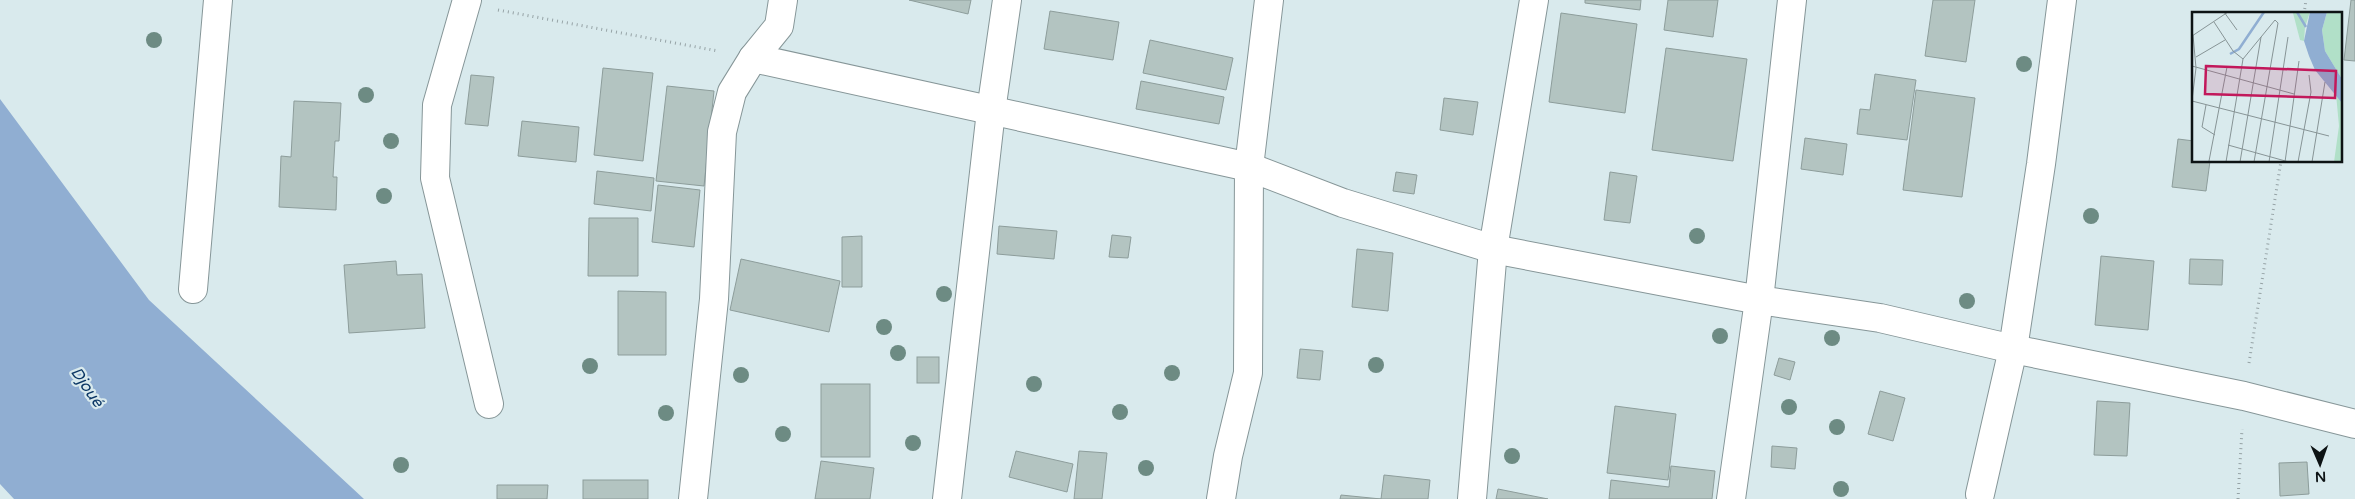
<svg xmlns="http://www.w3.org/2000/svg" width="2355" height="499" font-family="'Varela Round',sans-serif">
<rect width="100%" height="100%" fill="#d9eaed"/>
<polygon fill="#90aed2" points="0,99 149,300 364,499 14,499 0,484"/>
<g fill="#b3c4c1" stroke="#8d9d9b">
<polygon points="909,0 971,0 968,14"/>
<polygon points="1585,0 1641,0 1640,10 1585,3"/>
<polygon points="1668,0 1718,0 1713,37 1664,30"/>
<polygon points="1933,0 1975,0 1966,62 1925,56"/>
<polygon points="2351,0 2355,0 2355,61 2344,60"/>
<polygon points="1050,11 1119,22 1113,60 1044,49"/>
<polygon points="1561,13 1637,24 1625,113 1549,102"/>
<polygon points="1150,40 1233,58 1226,90 1143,73"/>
<polygon points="1666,48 1747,59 1733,161 1652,150"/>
<polygon points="603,68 653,73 643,161 594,155"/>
<polygon points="1875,74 1916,80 1907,140 1857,134 1860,109 1870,110"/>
<polygon points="471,75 494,77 488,126 465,124"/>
<polygon points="1141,81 1224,97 1219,124 1136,109"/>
<polygon points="667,86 714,91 704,186 656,181"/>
<polygon points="1916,90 1975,98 1962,197 1903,190"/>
<polygon points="1444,98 1478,102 1473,135 1440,130"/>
<polygon points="294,101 341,103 339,141 335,141 333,177 337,177 336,210 279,207 281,156 291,157"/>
<polygon points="522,121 579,127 576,162 518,156"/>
<polygon points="1805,138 1847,144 1843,175 1801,169"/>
<polygon points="2178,139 2194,141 2194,161 2210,161 2206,191 2172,187"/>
<polygon points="597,171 654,178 651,211 594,204"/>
<polygon points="1396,172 1417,175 1414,194 1393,191"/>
<polygon points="1610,172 1637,176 1630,223 1604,220"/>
<polygon points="658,185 700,190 694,247 652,242"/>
<polygon points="589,218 638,218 638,276 588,276"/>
<polygon points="999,226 1057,231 1054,259 997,254"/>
<polygon points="1112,235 1131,237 1128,258 1109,257"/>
<polygon points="862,236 862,287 842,287 842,237"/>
<polygon points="1357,249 1393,253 1388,311 1352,307"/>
<polygon points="2101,256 2154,261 2148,330 2095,325"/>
<polygon points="741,259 840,281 829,332 730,310"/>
<polygon points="2190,259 2223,260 2222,285 2189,284"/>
<polygon points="396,261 397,275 422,274 425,328 349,333 344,265"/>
<polygon points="618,291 666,292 666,355 618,355"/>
<polygon points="1300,349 1323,351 1320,380 1297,378"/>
<rect x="917" y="357" width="22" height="26"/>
<polygon points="1779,358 1795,362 1790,380 1774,375"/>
<rect x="821" y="384" width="49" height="73"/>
<polygon points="1880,391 1905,398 1893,441 1868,434"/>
<polygon points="2097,401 2130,403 2127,456 2094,455"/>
<polygon points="1615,406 1676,414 1668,480 1607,473"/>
<polygon points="1772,446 1797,448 1795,469 1771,467"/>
<polygon points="1016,451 1073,464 1067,492 1009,477"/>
<polygon points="1079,451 1107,453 1102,499 1074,499"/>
<polygon points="821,461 874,468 870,499 815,499"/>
<polygon points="2307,462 2309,494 2280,496 2279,463"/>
<polygon points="1671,466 1715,471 1712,499 1609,499 1611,480 1669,487"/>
<polygon points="1384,475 1430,480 1428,499 1340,499 1341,495 1381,499"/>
<rect x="583" y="480" width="65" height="19"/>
<polygon points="497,485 548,485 547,499 497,499"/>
<polygon points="1498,489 1548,499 1496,499"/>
</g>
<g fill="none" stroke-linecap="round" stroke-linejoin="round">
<g stroke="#869698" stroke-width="30">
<g id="minor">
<polyline points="467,0 437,105 435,178 489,404"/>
<polyline points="753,58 1249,167 1343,203 1493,249 1759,300 1880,318 2013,349 2244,396 2355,424"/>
<polyline points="193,289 218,0"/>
<polyline points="1980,494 2013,349 2041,164 2062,0"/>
<polyline points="693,499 714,299 722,132 732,92 753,58 779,26 783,0"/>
<polyline points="947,499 991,111 1007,0"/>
<polyline points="1221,499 1228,456 1248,373 1249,167 1269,0"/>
<polyline points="1472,499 1493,249 1534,0"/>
<polyline points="1731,499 1759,300 1792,0"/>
</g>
</g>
<g stroke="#96a3a6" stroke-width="3" stroke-dasharray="1 4" stroke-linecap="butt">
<polyline points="498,10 718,51"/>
<polyline points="2304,14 2306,0"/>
<polyline points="2249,363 2281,161"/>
<polyline points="2238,499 2242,429"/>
</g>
<use href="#minor" stroke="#fff" stroke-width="28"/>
</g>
<g fill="#6d8b83">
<circle cx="154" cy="40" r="8"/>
<circle cx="2024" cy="64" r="8"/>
<circle cx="366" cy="95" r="8"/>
<circle cx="391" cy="141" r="8"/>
<circle cx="384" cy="196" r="8"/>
<circle cx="2091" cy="216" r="8"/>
<circle cx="1697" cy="236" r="8"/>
<circle cx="944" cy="294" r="8"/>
<circle cx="1967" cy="301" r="8"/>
<circle cx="884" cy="327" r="8"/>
<circle cx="1720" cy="336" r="8"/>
<circle cx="1832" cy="338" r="8"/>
<circle cx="898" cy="353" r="8"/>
<circle cx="1376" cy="365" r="8"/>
<circle cx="590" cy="366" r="8"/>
<circle cx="1172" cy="373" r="8"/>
<circle cx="741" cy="375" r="8"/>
<circle cx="1034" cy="384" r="8"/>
<circle cx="1789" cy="407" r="8"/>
<circle cx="1120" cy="412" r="8"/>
<circle cx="666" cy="413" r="8"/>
<circle cx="1837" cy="427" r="8"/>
<circle cx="783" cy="434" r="8"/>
<circle cx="913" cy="443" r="8"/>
<circle cx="1512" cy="456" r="8"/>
<circle cx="401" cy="465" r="8"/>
<circle cx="1146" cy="468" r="8"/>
<circle cx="1841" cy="489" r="8"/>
</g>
<g text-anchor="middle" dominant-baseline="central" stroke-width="4.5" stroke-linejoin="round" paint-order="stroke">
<g font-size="16" font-style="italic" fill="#0a3664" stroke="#d9eaed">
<text transform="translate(87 387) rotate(55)">Djoué</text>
</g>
</g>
<g transform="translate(2192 12)">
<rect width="150" height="150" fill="#d9eaed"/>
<path d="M118 0 113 15 112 29 108 28 101 1ZM135 0H150V67L133 39 130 18ZM144 82 150 91V149L142 150 147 114Z" fill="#b1e0c8"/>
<path d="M118 0H135L130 18 133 39 150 67V91L123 58 117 44 112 29Z" fill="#90aed2"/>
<path fill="none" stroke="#90aed2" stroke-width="2.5" d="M105 0 114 15M38 42 47 37 72 0"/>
<path fill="none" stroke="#879496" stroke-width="1" d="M32 0 45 18M22 10 41 39 51 47M0 24 36 0M4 45 33 28M0 54 102 82M0 88 4 56 1 23M0 89 137 124M14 93 10 115 23 123M36 133 97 150M17 149 35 55M34 150 51 47 83 8 86 11 62 150M48 150 69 25M77 150 96 25M93 150 107 49M106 150 119 80 117 63M120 150 133 70"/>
<path fill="#c2185b" fill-opacity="0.15" stroke="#c2185b" stroke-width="2.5" d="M14 54 144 59 143 86 13 82Z"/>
<rect width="150" height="150" fill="none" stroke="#0d1314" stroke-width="2.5"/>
</g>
<g transform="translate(2320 464) rotate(178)" stroke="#d9eaed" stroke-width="4" paint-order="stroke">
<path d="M0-4L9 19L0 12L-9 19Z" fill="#0d1314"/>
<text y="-8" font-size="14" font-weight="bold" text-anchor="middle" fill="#0d1314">N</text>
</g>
</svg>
